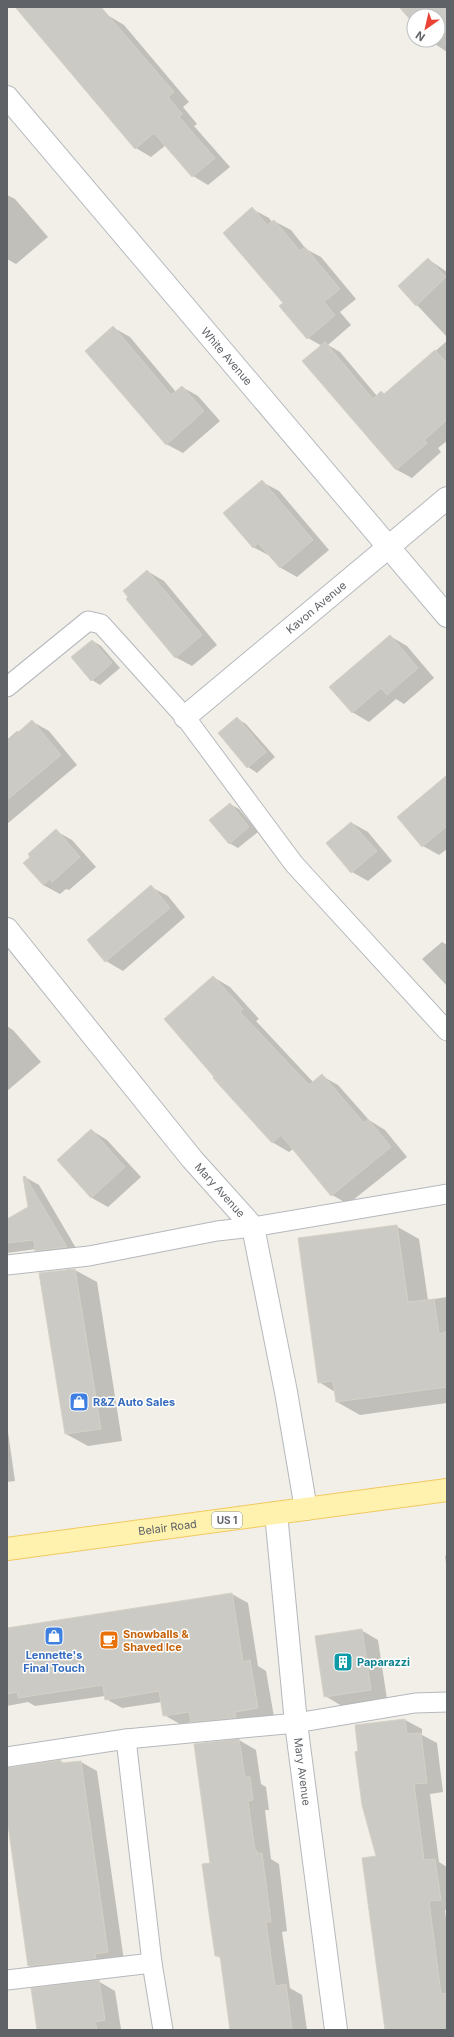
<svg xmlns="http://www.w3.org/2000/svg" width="454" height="2037" font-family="Inter,sans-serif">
<rect width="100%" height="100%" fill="#f1efe8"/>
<g fill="#0003">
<polygon points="16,7 98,7 109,16 124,25 189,102 183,107 197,124 194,126 230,167 208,185 193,176 166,145 151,157 136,148"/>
<polygon points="401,7 447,7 447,52 429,40 438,40 438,16 414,16 414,23"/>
<polygon points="7,195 15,199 48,237 16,264 7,259"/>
<polygon points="252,209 269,218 272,222 274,221 291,230 306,249 321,257 356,299 340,312 351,325 328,345 340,352 377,396 382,392 385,394 447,341 447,441 438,448 441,452 412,478 397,470 304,361 322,346 308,338 285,303"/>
<polygon points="428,259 447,272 447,337 399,286"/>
<polygon points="114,328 130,337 176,392 182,387 198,396 220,421 183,453 166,444"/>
<polygon points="262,482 279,491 329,550 297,577 281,568 270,556 253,547"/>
<polygon points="147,571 164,581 217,645 192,666 175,657"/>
<polygon points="390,636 407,646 434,678 404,704 396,699 369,722 352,712"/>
<polygon points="93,641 101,646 120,668 100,685 92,680"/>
<polygon points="238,719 246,724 275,757 257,773 248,767 219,734"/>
<polygon points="33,722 49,731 77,765 7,824 7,740 17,731 20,733"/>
<polygon points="447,783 447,849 439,855 423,846"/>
<polygon points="230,804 239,809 258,832 238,848 229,843"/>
<polygon points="352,823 368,832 392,861 368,881 352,872"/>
<polygon points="56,831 72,840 96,867 69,890 66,889 60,894 43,885 31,857"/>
<polygon points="151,887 168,896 185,917 123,971 106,961 88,940"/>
<polygon points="442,942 447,945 447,986 422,959"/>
<polygon points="213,977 230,987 259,1019 256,1021 314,1083 322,1076 338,1085 369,1120 385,1130 407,1157 348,1204 332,1195 293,1149 289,1152 272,1142"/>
<polygon points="7,1026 13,1030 41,1062 7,1091"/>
<polygon points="91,1130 107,1140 141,1177 108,1207 92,1198 58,1160"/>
<polygon points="25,1177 39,1185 80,1255 50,1258 36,1249 7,1253 7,1220 29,1207"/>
<polygon points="396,1226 419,1239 428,1300 447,1297 447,1403 360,1415 337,1402 335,1392 319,1382"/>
<polygon points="75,1270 97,1282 122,1441 88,1446 66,1434 40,1273"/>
<polygon points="7,1425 15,1481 7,1482"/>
<polygon points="447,1555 447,1570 445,1556"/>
<polygon points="232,1594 248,1603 258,1666 266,1671 274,1717 208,1731 193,1722 180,1724 164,1715 162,1702 122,1708 106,1699 105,1696 35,1706 28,1702 7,1706 7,1629"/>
<polygon points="361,1630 378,1640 387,1699 342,1706 325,1696"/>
<polygon points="405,1720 422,1729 422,1735 437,1743 443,1792 430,1794 439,1862 447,1867 447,1910 445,1910 447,1927 447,2030 386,2030 377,1857"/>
<polygon points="239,1740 256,1750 261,1784 266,1787 269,1810 265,1810 271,1859 279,1864 287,1931 282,1932 290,1988 302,1995 307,2030 231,2030 221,1958 216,1956 211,1864"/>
<polygon points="60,1761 65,1764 81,1762 97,1771 124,1961 46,1975 29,1966 7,1801 7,1769"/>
<polygon points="98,1981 115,1991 121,2029 39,2030"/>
</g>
<g fill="#cccac5" stroke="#d6d1c6">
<polygon points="15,7 101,7 174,92 168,97 182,114 179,117 215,158 192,177 154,133 135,149"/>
<polygon points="399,7 447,7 447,30 438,38 438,16 414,16 414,24"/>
<polygon points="252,207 267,225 274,220 300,251 305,247 340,289 324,302 335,315 307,339 279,306 283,303 223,233"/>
<polygon points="428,258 446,277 416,306 398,286"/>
<polygon points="113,326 171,395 182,386 204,411 166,445 85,351"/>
<polygon points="325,342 373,399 381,391 384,394 435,350 447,363 447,420 424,440 427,443 396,470 302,361"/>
<polygon points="262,480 313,540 280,568 258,543 253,548 223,513"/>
<polygon points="147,570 202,635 175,658 126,599 128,597 123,591"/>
<polygon points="390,635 418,668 387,695 381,688 352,713 329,687"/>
<polygon points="92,640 112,663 91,681 71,657"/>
<polygon points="237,717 266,752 247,768 218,733"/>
<polygon points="32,720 61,755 7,800 7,742"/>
<polygon points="447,775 447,826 422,847 397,817"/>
<polygon points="230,803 249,827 229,844 209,820"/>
<polygon points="351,822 377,851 351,873 326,843"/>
<polygon points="56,829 80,857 52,882 50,879 43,885 23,863 30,857 28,854"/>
<polygon points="151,885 170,908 105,962 87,940"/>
<polygon points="213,976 243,1009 240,1012 309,1085 322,1074 364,1123 368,1119 391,1147 331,1196 281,1135 272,1143 213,1078 214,1077 164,1019"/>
<polygon points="91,1129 125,1167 91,1198 57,1160"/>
<polygon points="25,1176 61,1237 67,1247 35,1251 34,1240 7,1243 7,1219 28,1207 23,1177"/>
<polygon points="397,1225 408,1302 434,1299 439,1334 447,1332 447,1387 336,1402 333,1381 318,1383 298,1238"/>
<polygon points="75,1269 101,1429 65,1434 39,1273"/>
<polygon points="232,1593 243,1662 250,1660 258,1708 235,1712 236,1718 191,1722 189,1712 163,1716 159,1691 105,1700 103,1685 18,1698 17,1692 7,1694 7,1628"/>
<polygon points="362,1629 371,1690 324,1697 315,1636"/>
<polygon points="405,1719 407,1734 421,1733 427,1783 414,1784 424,1860 435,1859 441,1900 429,1901 441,1994 447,1993 447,2030 385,2030 362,1858 376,1856 362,1805 355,1752 358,1751 355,1725"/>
<polygon points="239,1739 245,1777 250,1777 253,1800 248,1801 255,1851 257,1851 257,1854 262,1853 271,1922 266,1922 275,1986 286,1984 292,2030 230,2030 220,1956 215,1956 202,1864 210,1863 194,1744"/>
<polygon points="61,1760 61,1763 81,1761 108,1952 95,1954 96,1959 28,1966 7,1818 7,1768"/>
<polygon points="99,1980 105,2020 95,2022 97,2030 37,2030 31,1988"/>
</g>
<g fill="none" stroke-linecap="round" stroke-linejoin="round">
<g stroke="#b5b8bc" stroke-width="21">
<g id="lane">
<polyline points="7,687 88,621 101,624 185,717 294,864 447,1031"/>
<polyline points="7,1265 89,1256 217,1231 253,1227 447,1194"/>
<polyline points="126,1739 152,1963 163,2030"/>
<polyline points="7,1757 126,1739 296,1723 415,1703 447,1702"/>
<polyline points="7,1980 152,1963"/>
</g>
</g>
<g stroke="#b5b8bc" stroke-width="24">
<g id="street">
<path id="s1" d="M185 717 447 498"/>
<path id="s2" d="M7 929 192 1159 253 1227 286 1392 306 1509"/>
<path id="s3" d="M276 1513 296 1723 336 2030"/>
</g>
</g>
<g stroke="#b6babf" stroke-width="24">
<g id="secondary">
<path id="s4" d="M7 97 447 616"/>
</g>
</g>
<g stroke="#f2c960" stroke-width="24">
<g id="primary">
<path id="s5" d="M7 1549 447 1490"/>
</g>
</g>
<use href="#lane" stroke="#fff" stroke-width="19"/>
<use href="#street" stroke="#fff" stroke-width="22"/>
<use href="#secondary" stroke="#fff" stroke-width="22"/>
<use href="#primary" stroke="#fff2af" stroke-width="22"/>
</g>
<defs>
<g id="shop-square" transform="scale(1)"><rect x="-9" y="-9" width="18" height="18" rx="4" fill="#3f7fe0" stroke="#fff"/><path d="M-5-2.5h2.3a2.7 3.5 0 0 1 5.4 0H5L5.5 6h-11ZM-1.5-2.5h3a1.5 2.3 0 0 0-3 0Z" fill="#fff"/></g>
<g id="cafe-square" transform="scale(1)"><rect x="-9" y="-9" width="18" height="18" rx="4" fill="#e8710a" stroke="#fff"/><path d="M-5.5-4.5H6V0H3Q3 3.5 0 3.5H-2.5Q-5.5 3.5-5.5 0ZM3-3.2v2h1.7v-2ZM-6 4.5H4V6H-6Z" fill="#fff"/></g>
<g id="building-square" transform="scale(1)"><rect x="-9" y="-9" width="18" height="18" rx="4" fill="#0f9aa8" stroke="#fff"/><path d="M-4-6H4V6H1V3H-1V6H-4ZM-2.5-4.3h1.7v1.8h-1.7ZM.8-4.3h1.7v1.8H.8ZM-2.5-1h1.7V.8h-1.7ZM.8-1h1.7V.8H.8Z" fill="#fff"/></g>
</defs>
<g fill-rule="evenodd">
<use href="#shop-square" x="79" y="1402"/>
<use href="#shop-square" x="54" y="1636"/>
<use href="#cafe-square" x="109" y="1640"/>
<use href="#building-square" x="343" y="1662"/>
</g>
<g text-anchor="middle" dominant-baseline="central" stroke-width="3" stroke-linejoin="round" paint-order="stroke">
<rect fill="#fff" stroke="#8f9295" stroke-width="1" x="212" y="1512" width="30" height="16" rx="3"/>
<g font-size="10" font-weight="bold" fill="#5f6368">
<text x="227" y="1520">US 1</text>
</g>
<g font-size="11" fill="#5f6368" stroke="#fff">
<text stroke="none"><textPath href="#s4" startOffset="340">White Avenue</textPath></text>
<text stroke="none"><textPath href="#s1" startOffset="171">Kavon Avenue</textPath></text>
<text stroke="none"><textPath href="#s2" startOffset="337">Mary Avenue</textPath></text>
<text stroke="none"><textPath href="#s5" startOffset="162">Belair Road</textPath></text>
<text stroke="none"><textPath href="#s3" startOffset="260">Mary Avenue</textPath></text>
</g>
<g font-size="11" font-weight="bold" fill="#366cbe" stroke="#fff" text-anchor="start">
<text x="93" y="1402">R&amp;Z Auto Sales</text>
<text x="54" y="1655" text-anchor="middle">Lennette's<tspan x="54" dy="13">Final Touch</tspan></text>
</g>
<g font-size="11" font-weight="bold" fill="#c56008" stroke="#fff" text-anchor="start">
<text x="123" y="1634">Snowballs &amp;<tspan x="123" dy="13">Shaved Ice</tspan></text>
</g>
<g font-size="11" font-weight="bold" fill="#0d838f" stroke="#fff" text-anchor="start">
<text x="357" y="1662">Paparazzi</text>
</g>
</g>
<rect width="454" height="2037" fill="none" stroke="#5f6368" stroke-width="16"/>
<g transform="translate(426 28) rotate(214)"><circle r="19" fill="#ffffff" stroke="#bfc1c3"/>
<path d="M0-3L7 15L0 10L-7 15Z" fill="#ea4335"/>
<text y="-6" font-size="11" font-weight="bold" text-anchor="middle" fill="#5f6368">N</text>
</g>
</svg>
